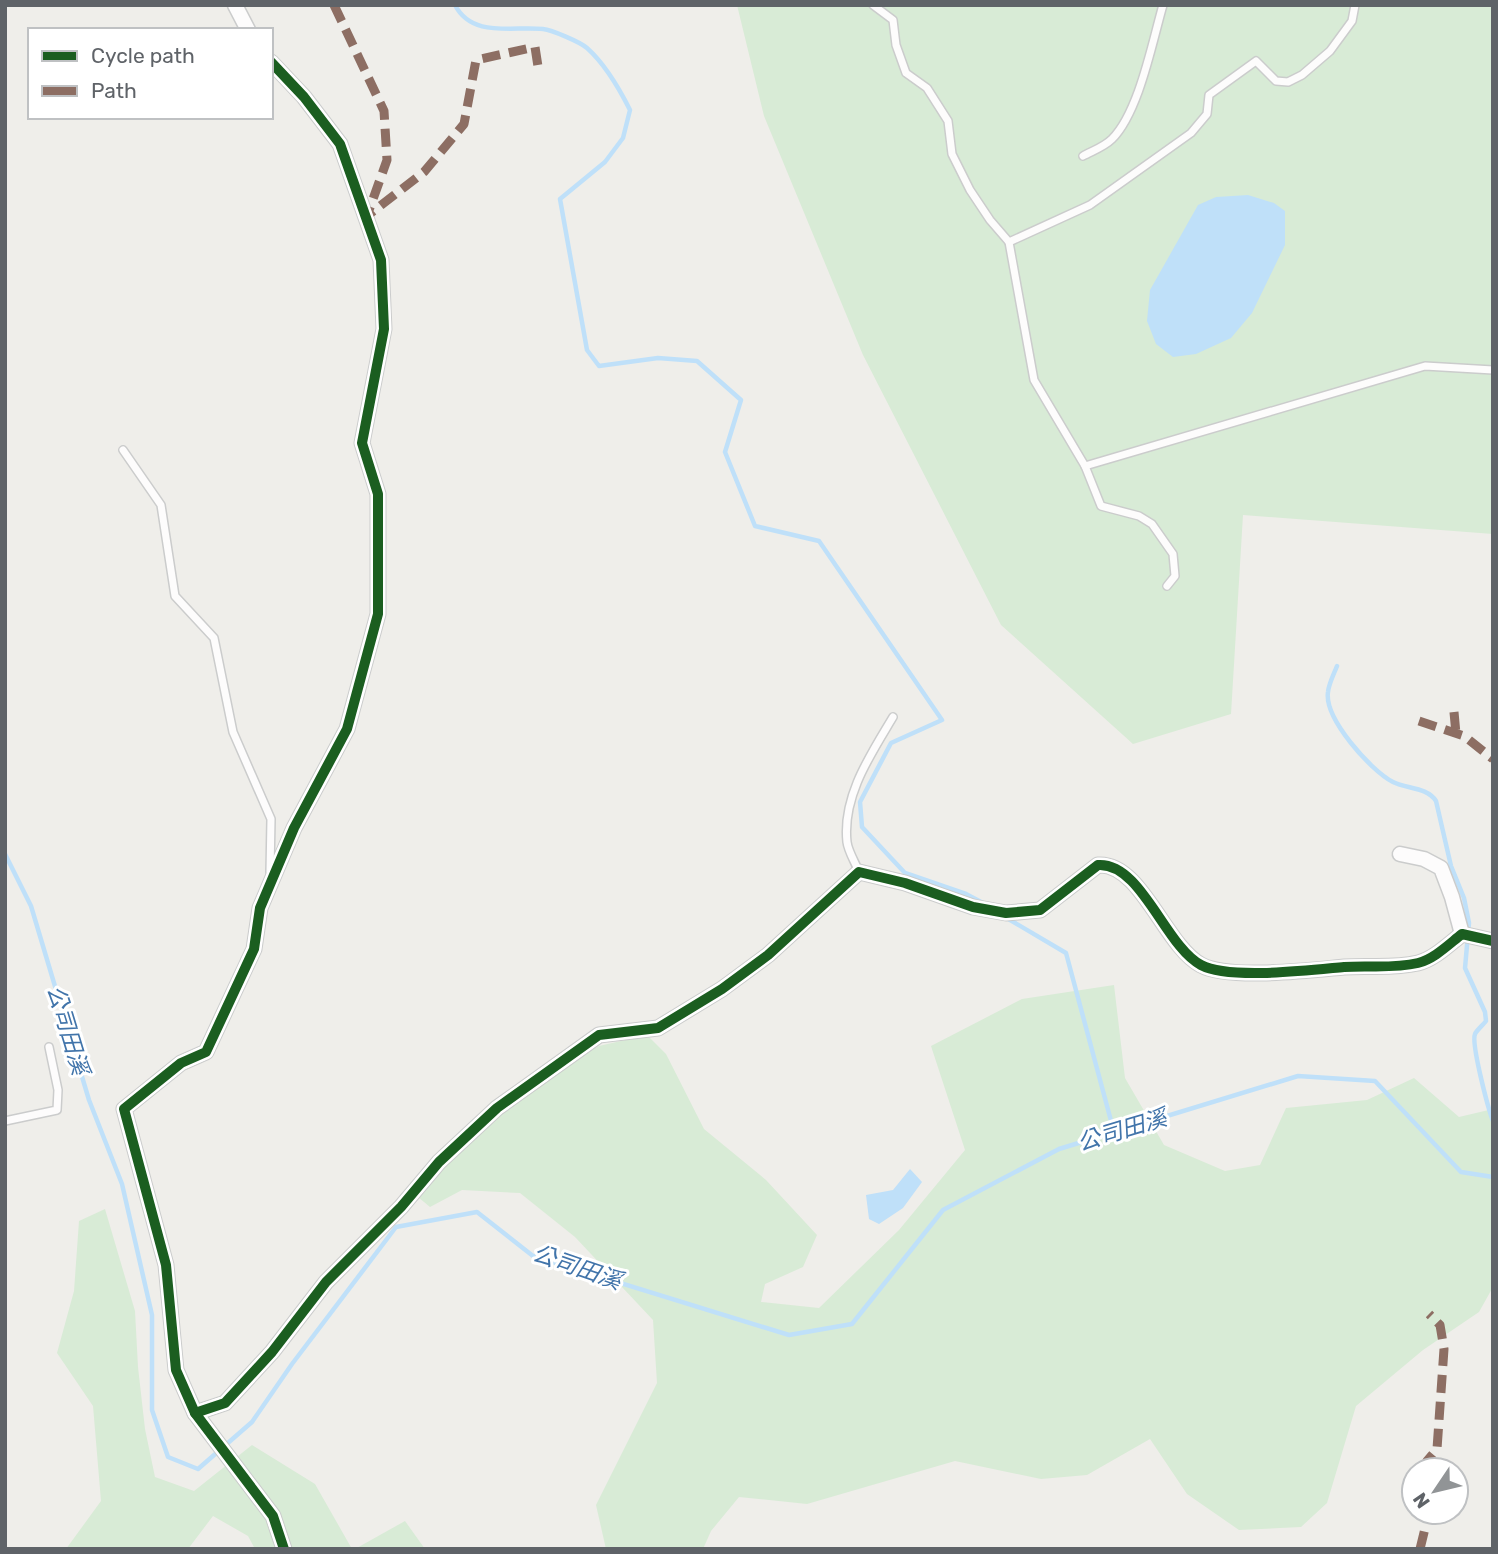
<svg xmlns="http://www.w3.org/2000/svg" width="1498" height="1554" font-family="Rubik,'Noto Sans TC',sans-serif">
<rect width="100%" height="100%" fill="#efeeea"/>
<g fill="#d8ebd6">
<polygon points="737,5 1493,5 1493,534 1243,515 1231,714 1133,744 1001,625 863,355 764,116"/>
<polygon points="1114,985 1125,1078 1164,1145 1225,1171 1260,1165 1286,1108 1367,1100 1414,1078 1459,1117 1493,1109 1493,1287 1479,1312 1423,1350 1356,1406 1327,1503 1301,1527 1239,1530 1187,1494 1150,1439 1087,1475 1041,1479 955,1461 807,1504 739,1497 711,1531 703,1549 606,1549 596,1505 657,1383 653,1320 575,1237 520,1193 462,1190 430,1207 418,1197 442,1163 544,1076 599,1046 647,1035 666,1054 704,1129 766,1180 817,1235 803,1267 765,1284 761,1302 819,1308 899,1230 965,1150 931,1046 1022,999"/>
<polygon points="105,1209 135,1311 138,1367 145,1429 155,1477 194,1491 252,1445 315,1484 352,1549 255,1549 248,1536 213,1516 188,1549 66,1549 101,1501 93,1406 57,1353 74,1291 79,1221"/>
<polygon points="405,1521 425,1549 355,1549"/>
</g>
<g fill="#bfe0f9">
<polygon points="1248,195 1274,203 1285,211 1285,245 1252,313 1231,338 1196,354 1173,357 1156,344 1147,321 1150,290 1198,205 1216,197"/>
<polygon points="910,1169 922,1182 903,1208 879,1224 869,1219 866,1195 893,1190"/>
</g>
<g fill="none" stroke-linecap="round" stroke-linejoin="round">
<g stroke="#bfe0f9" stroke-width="4.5">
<path d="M455 5C472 38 512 26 543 29 552 30 580 42 587 48 606 65 619 88 630 110L623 138 605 162 560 199 587 350 599 366 658 358 697 361 741 400 725 452 755 526 819 541 942 720 891 743 860 802 862 827 905 873 966 894 983 903"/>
<path d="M1337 666C1334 674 1329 683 1328 692 1324 718 1370 770 1393 782 1407 789 1427 787 1436 801L1451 866 1464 898 1469 923 1465 968 1485 1012 1486 1021C1483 1025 1477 1030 1475 1034 1471 1044 1488 1108 1493 1121"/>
<polyline points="5,854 31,906 89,1100 122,1184 152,1315 152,1410 168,1457 198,1469 252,1422 292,1364 396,1227 477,1212 533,1256 789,1335 852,1324 943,1210 1059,1149 1298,1076 1375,1081 1461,1172 1493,1177"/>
<polyline points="1005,917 1066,953 1114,1132"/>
</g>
<g stroke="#cbcccc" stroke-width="10">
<g id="service">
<polyline points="873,5 893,20 896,45 906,73 927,88 948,121 952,154 970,190 990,220 1009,242"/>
<path d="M1083 156C1092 151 1104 147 1112 139 1139 112 1152 43 1163 5"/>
<polyline points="123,450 161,505 175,596 214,638 233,732 271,819 270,872"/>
<polyline points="1085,466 1425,366 1493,370"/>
<polyline points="1167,586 1175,576 1173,554 1152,524 1139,516 1101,506 1085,466 1034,380 1009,242 1090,205 1191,133 1207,114 1209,95 1256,61 1276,81 1288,82 1302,75 1330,51 1352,21 1355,5"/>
<path d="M859 872C855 862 848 851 847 842 842 796 871 754 893 717"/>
<polyline points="5,1121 57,1110 58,1090 49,1047"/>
</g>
</g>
<g stroke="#cbcccc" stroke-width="17">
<g id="minor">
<polyline points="235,5 248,30"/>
<polyline points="271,62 304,97 340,144 381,260 384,329 362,443 378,494 378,614 347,729 294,828 260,908 254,949 206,1052 181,1063 124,1109 166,1265 176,1370 195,1413 273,1516 284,1549"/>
<polyline points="1400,854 1424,859 1441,868 1452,897 1462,934"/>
<path d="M195 1413 225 1403 272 1352 326 1282 401 1207 439 1162 497 1108 599 1035 658 1028 722 989 768 955 859 872 905 883 973 907 1006 913 1040 910 1098 865C1141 862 1165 946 1201 965 1229 980 1311 970 1344 967 1369 965 1392 969 1418 963 1434 959 1448 945 1462 934L1493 941"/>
</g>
</g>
<use href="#service" stroke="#fdfcfc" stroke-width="7"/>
<use href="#minor" stroke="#fdfcfc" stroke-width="14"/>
<g stroke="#8d6e63" stroke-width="9" stroke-dasharray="18 9" stroke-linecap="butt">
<polyline points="334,5 384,111 387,160 367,216 424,172 464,124 476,60 535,47 539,73"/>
<polyline points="1454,712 1456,734"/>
<polyline points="1419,721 1464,736 1493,759"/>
<polyline points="1428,1470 1427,1461 1437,1449 1444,1349 1440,1325 1429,1314"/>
<polyline points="1420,1549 1429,1512"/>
</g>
<g stroke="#fff" stroke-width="15">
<g id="cycleway">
<polyline points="271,62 304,97 340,144 381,260 384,329 362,443 378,494 378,614 347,729 294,828 260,908 254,949 206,1052 181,1063 124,1109 166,1265 176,1370 195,1413 273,1516 284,1549"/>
<path d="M195 1413 225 1403 272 1352 326 1282 401 1207 439 1162 497 1108 599 1035 658 1028 722 989 768 955 859 872 905 883 973 907 1006 913 1040 910 1098 865C1141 862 1165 946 1201 965 1229 980 1311 970 1344 967 1369 965 1392 969 1418 963 1434 959 1448 945 1462 934L1493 941"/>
</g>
</g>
<use href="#cycleway" stroke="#1b5e20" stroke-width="10"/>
</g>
<g text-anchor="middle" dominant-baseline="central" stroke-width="6" stroke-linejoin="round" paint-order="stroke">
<g font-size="23" font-style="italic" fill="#4174aa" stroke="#fff">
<text transform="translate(68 1030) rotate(73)">公司田溪</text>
<text transform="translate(1122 1130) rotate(-17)">公司田溪</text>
<text transform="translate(577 1267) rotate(19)">公司田溪</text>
</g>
</g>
<rect width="1498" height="1554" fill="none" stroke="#5f6368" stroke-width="14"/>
<rect x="28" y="28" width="245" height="91" fill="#ffffff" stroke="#bfc1c3" stroke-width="2"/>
<rect x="42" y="51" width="35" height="10" fill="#1b5e20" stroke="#bfc1c3" stroke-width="2"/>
<text x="91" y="63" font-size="21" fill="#5f6368">Cycle path</text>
<rect x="42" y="86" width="35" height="10" fill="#8d6e63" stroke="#bfc1c3" stroke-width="2"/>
<text x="91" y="98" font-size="21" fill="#5f6368">Path</text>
<g transform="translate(1435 1491) rotate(235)"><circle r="33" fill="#ffffff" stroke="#bfc1c3" stroke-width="2"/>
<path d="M0-5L12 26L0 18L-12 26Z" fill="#919496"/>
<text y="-10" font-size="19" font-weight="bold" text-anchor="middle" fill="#5f6368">N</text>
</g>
</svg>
